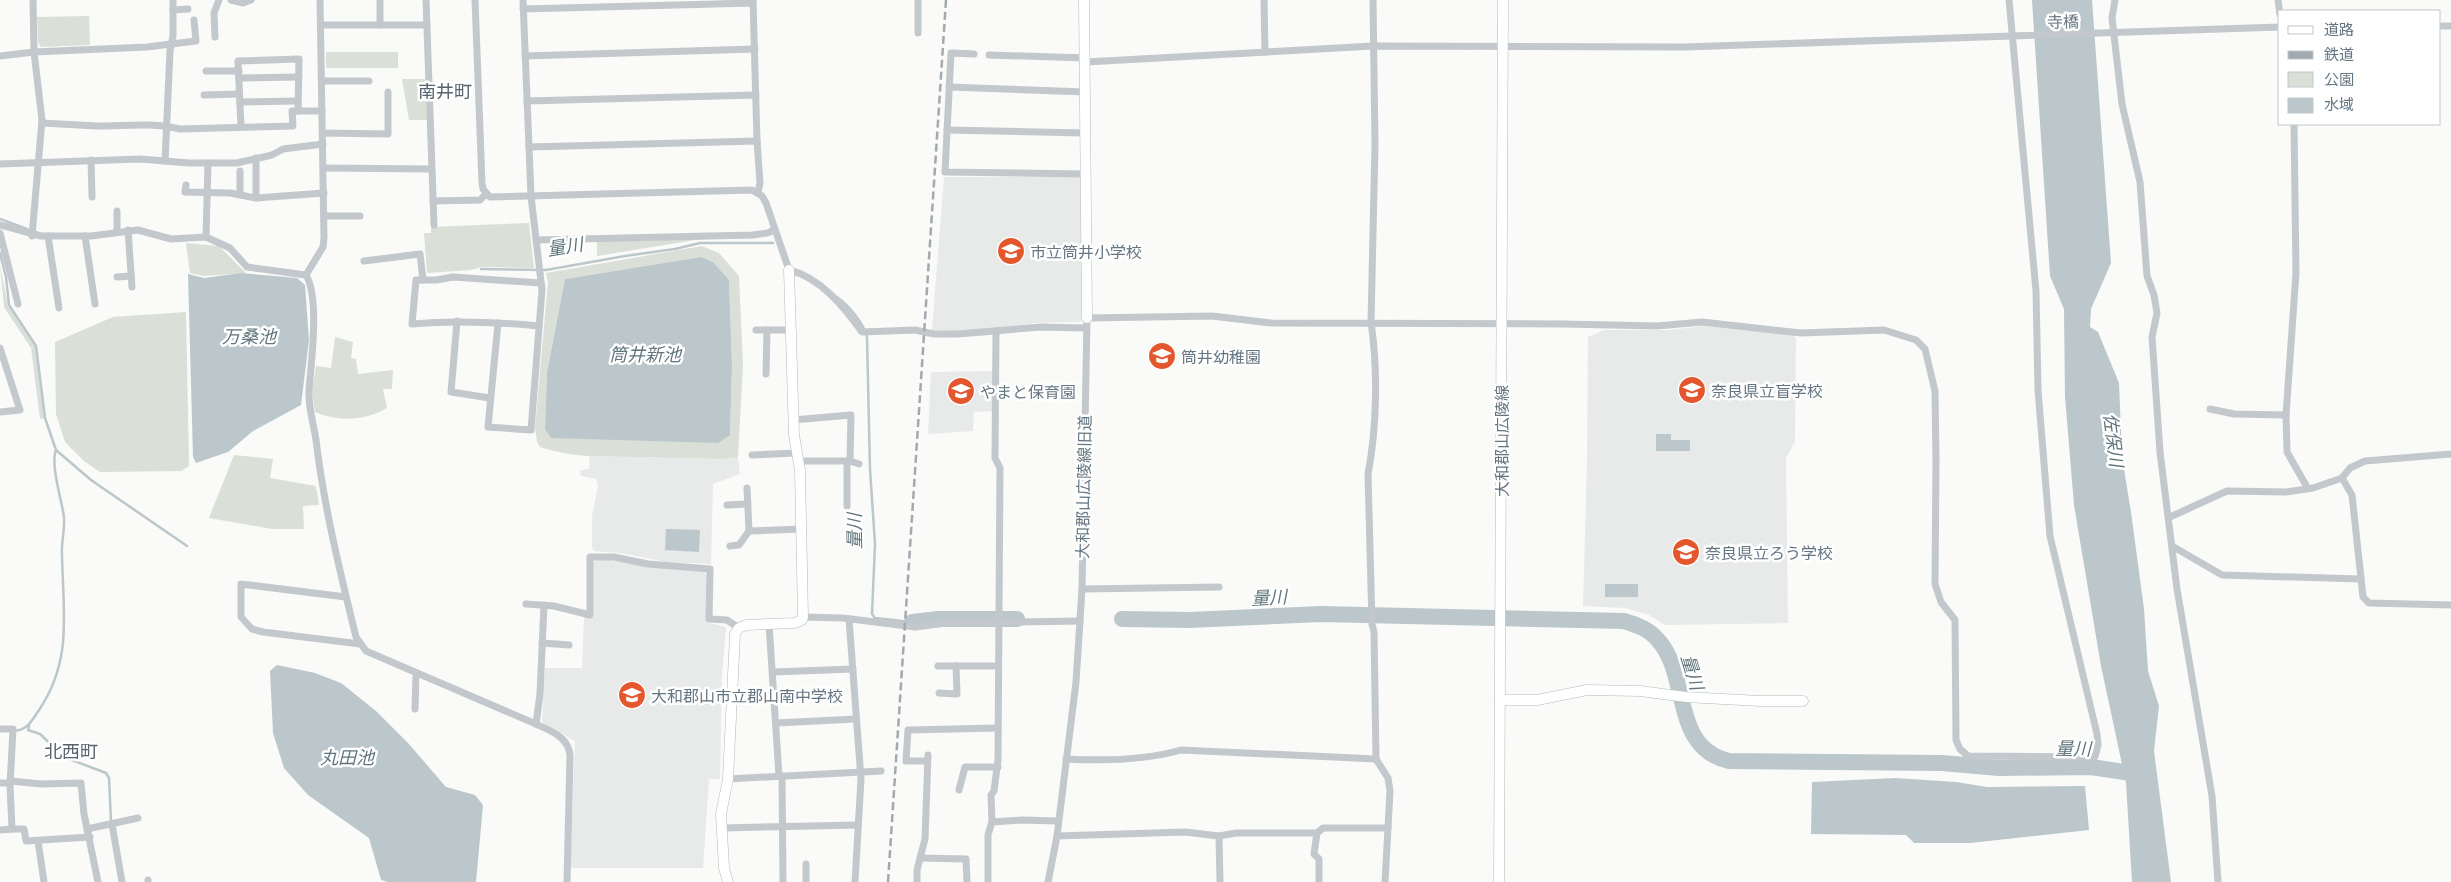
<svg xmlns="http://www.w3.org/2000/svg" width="2451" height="882" font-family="'Exo 2','Noto Sans JP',sans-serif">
<rect width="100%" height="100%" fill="#fafaf8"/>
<g fill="#e8e9e9">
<polygon points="944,177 1080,177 1085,179 1081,322 1035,323 967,332 932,330"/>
<polygon points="1704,326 1794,335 1796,339 1795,442 1786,458 1788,623 1665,625 1649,615 1625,608 1583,606 1587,462 1588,337 1604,330 1668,330"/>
<polygon points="993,371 993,411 974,412 973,431 928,434 931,372"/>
<polygon points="589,456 721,459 738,457 740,474 713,484 711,564 666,562 620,553 594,551 592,547 592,516 598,485 596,479 581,476 580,471 590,468"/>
<polygon points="598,559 704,572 707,577 706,622 726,627 722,675 720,779 709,779 703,868 570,868 575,741 542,722 545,668 582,668 584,617 593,617 593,562"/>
</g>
<g fill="#dadfd7" fill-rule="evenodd">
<polygon points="89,16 90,45 41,47 38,43 37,17"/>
<rect x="326" y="52" width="72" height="16"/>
<polygon points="402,79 425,79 427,120 409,120"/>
<polygon points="529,223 534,268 482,267 471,270 427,273 424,233 431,233 431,227"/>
<polygon points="708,238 597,256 597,241"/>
<polygon points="186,243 219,246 246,273 203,276 190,273"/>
<path d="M702 246 719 253 739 276 743 365 738 457 721 459 589 456C573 455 555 452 540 447L537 442 535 428 548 282 546 273ZM701 257 713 262 729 280 732 365 730 435 545 429 547 371 565 279Z"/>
<polygon points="0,265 8,306 35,346 44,418 40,419 31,348 4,307"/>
<polygon points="186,312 189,466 181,471 100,472 84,461 65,442 56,414 55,342 113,317"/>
<path d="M335 337 353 342 351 358 356 359 358 374 393 370 392 389H383L387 408C365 421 338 422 315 412L312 392 316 366 331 368Z"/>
<polygon points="234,455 273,459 270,478 316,486 319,505 303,506 304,529 272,529 209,518"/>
</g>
<g fill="#bbc7cb">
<polygon points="2032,0 2092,0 2111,263 2091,309 2090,327 2098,332 2119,383 2122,457 2131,512 2144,609 2148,671 2159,706 2154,751 2171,882 2132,882 2126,783 2101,666 2074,505 2065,397 2064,309 2050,276"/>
<polygon points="701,257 713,262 729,280 732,365 730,435 718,443 551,438 545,429 547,372 565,279"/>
<polygon points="241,273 297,278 305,285 309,340 301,405 253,431 228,452 196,463 193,457 188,274 204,278"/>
<polygon points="1656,434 1671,434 1671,440 1690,440 1690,451 1656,451"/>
<polygon points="666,529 700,530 699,552 665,550"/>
<rect x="1605" y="584" width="33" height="13"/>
<polygon points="277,665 315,673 341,683 376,711 408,743 446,787 475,795 483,805 476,882 388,882 381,880 369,838 308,795 284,768 273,733 270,671"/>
<polygon points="1895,778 1956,782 1987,787 2085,786 2089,830 1970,843 1914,843 1906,835 1811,834 1812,782"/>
</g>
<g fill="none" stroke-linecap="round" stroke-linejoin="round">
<g stroke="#bbc7cb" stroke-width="2.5">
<polyline points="0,219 27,229"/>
<polyline points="0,253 6,277 9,305 36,346 45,418 56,450 91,480 187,546"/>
<polyline points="481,269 546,270 625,256 675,249 700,243 773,243"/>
<path d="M837 297C849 306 863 322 867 337L870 469 875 544 872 614 875 618 912 622"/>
<polyline points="29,726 28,730 40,734 64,757 106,773 109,778 111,821"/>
<path d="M14 731C28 730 32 720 39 710 73 660 63 612 62 555 61 543 65 530 64 517 62 501 50 464 56 450"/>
</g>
<g stroke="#bbc7cb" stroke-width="16">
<path d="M1122 619 1190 620 1321 614 1624 621C1637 625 1649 629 1658 640 1690 675 1671 748 1729 761L1942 763 1999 768 2091 767 2144 775"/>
<polyline points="912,622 938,619 1017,619"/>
</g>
<g stroke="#b3babf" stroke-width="11">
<g id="secondary">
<polyline points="1084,0 1087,318"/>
<polyline points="1500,700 1537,700 1587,690 1640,691 1686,697 1760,701 1803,701"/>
<polyline points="728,882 724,868 721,814 728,779 735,634 739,628 746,625 795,623 802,620 803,617 800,470 794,435 789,270"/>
<polyline points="1499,882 1503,0"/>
</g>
</g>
<g stroke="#c3c8cc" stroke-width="7">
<polyline points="231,0 243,3 251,0"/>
<polyline points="426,0 434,225"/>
<path d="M475 0 482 183 483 189 490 197 752 190 762 196 766 203 789 270C820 277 845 308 862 332L915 330 934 334H958L1041 327 1086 328"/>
<polyline points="753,0 757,141 760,183 758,192"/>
<polyline points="1264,0 1265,52"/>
<path d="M1373 0 1375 144 1371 322C1378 370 1377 427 1368 474L1372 624 1374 632 1376 759 1388 778 1390 791 1385 882"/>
<polyline points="2115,0 2112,18 2122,104 2140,182 2147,276 2154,295 2157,313 2152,337 2160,452 2177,589 2212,796 2218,882"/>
<polyline points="2278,0 2280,14"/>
<polyline points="523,9 753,3"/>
<polyline points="173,10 188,9"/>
<polyline points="321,25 427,25"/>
<polyline points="380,25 380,0"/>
<polyline points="2440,26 2451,26"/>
<polyline points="918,33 918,0"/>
<polyline points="215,37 214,13 219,0"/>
<polyline points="974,54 951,53 945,172 1085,174"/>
<polyline points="989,55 1086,58"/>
<polyline points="0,56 34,52 147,47 196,41 194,20"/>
<polyline points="525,56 755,49"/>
<polyline points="1086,62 1373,46 1685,47 2280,27"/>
<polyline points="206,71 239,71"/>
<polyline points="239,78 299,77"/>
<polyline points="322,81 369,81"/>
<polyline points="949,87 1086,92"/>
<polyline points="204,95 239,94"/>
<polyline points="527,101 756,95"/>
<polyline points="240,102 298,101"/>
<path d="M42 123C60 124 79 125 97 126 125 126 152 122 180 129L293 126 292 111H322"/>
<polyline points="2294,124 2296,273 2286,415 2287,452 2307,487"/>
<polyline points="241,127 238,61 299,59 298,111"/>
<polyline points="947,130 1085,133"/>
<polyline points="323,133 388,134 388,92"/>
<polyline points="529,147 757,141"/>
<polyline points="256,158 256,198"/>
<polyline points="91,160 92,197"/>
<polyline points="165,161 170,51 173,36 173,0"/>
<polyline points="0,164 140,159 189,163 237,163 272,155 283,149 323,144"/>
<polyline points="324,168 431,169"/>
<polyline points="186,185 185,192 230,193 256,198 324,193"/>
<polyline points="240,195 240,171"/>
<polyline points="433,201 480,200 486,194"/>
<polyline points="117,211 117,231"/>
<polyline points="324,216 360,216"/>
<path d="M0 225 41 236H91L138 230 171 239 206 237 230 248 247 267 306 275C320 298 311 364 309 391 308 407 314 425 316 440 324 507 340 572 356 637L366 651 536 724C551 731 569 737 570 756L567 882"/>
<polyline points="128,230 132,287"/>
<polyline points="0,233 18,304"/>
<polyline points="32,236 42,120 34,52 33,0"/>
<polyline points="48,236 59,308"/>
<polyline points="85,236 95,304"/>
<polyline points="206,237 208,163"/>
<polyline points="536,240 753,235 767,233 775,230"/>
<polyline points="364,261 420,254 423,280"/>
<polyline points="306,275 323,247 324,238 320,0"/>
<polyline points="117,277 131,276"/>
<polyline points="457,321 451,392 490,398"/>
<polyline points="498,323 488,427 531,430 542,290 531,196 523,0"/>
<path d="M539 326C496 322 455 320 412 324L416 280H436L453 277 541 283"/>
<polyline points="756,330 791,330"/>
<polyline points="0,348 20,410 0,412"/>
<polyline points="766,374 767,330"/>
<polyline points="2210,409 2234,414 2286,415"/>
<polyline points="793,420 851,415 850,461"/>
<polyline points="752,455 797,453"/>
<polyline points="798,461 850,461 859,464"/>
<polyline points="847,461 847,506"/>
<polyline points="2342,478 2352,495 2363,597 2369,603 2451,605"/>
<polyline points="747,488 749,531 801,529"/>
<polyline points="727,505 748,504"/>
<polyline points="2170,517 2227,491 2286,492 2313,488 2342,478 2350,468 2365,461 2451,454"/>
<polyline points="730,546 739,545 749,531"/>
<polyline points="2172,546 2222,575 2361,579"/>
<polyline points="1082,589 1219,587"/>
<polyline points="346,597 241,584 241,617 252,629 263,632 360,644"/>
<polyline points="526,604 554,606 590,615 590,557 614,557 648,564 710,569 709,619 727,620 739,628"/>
<polyline points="803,617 843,618 915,627 947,623 1080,621"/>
<polyline points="849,619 861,779 855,882"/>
<polyline points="769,624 779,776"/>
<polyline points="542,643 569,645"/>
<polyline points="938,666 998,666"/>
<polyline points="773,672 853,669"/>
<polyline points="939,693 957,694 956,666"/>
<polyline points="415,709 416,673"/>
<polyline points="776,723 856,719"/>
<polyline points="536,724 540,694 544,605"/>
<polyline points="0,729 13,729 10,785 12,829 24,829 26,841 90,837"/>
<path d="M1066 759C1103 761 1146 760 1181 750L1376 759"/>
<polyline points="927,761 906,761 908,730 998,728"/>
<polyline points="782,776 783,882"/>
<polyline points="728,779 881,771"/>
<polyline points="11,781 41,784 81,783 84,814 98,882"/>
<polyline points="0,783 10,783"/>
<polyline points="959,790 965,767 998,767"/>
<polyline points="992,822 1022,820 1058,821"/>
<polyline points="112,824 122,882"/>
<polyline points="722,828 858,825"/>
<polyline points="87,829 138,818"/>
<polyline points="0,830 12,829"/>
<polyline points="1317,833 1314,854 1319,859 1319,882"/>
<polyline points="1057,836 1185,832 1219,836 1236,833 1317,833 1323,828 1388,828"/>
<polyline points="1219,836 1220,882"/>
<polyline points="38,841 44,882"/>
<polyline points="920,858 966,859 967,882"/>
<polyline points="148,880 148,882"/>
<polyline points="806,882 806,864"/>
<polyline points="917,882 917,870 925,839 928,755"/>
<polyline points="988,882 988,835 992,822 991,795 994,791 998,760 1000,468 995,458 996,331"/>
<polyline points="1048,882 1057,836 1076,682 1082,589 1087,318 1212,316 1271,323 1564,324 1657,326 1702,322 1801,333 1884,330 1916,340 1925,349 1935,391 1936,461 1935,584 1941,602 1955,620 1956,740 1960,749 1968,756 2095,757 2098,745 2097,734 2050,536 2038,390 2036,291 2009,0"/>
</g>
<use href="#secondary" stroke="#fff" stroke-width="10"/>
<polyline stroke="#a2aab0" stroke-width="2.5" stroke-dasharray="8 4" stroke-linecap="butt" points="888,882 946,0"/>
</g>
<defs>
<g id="school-disc" transform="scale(1.4375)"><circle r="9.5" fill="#e4572e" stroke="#fff"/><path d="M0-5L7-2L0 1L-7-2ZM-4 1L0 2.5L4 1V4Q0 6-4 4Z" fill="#fff"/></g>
</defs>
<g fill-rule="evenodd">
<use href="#school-disc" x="1011" y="251"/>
<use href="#school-disc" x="1162" y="356"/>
<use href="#school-disc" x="1692" y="390"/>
<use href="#school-disc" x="961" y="391"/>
<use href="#school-disc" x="1686" y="552"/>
<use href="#school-disc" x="632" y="695"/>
</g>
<g text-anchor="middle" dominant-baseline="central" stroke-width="5" stroke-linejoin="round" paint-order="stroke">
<g font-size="16" fill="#657683" stroke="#fff">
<text transform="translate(2063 21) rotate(-1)">寺橋</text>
<text transform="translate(1501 441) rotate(-90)">大和郡山広陵線</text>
<text transform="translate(1083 487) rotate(-89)">大和郡山広陵線旧道</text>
</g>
<g font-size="16" fill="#657683" stroke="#fff" text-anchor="start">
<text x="1030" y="251">市立筒井小学校</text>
<text x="1181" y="356">筒井幼稚園</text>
<text x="1711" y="390">奈良県立盲学校</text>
<text x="980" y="391">やまと保育園</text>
<text x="1705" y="552">奈良県立ろう学校</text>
<text x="651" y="695">大和郡山市立郡山南中学校</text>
</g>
<g font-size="18" fill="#57646e" stroke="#fff">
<text x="445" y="91">南井町</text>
<text x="71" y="751">北西町</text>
</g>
<g font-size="18" font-style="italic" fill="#60757c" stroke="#fff">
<text transform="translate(565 246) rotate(-9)">量川</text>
<text x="249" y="336">万桑池</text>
<text x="645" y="354">筒井新池</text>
<text transform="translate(2114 440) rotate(83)">佐保川</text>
<text transform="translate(854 531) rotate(-91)">量川</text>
<text transform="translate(1269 597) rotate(-3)">量川</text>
<text transform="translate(1693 672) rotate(73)">量川</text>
<text transform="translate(2073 748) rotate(1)">量川</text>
<text x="347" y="757">丸田池</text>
</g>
</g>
<rect x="2278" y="10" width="162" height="115" fill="#ffffff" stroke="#c1c8cd"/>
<rect x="2288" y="26" width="25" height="8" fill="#ffffff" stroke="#c1c8cd"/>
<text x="2324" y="35" font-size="15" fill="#657683">道路</text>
<rect x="2288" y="51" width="25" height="8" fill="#a2aab0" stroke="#c1c8cd"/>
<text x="2324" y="60" font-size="15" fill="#657683">鉄道</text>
<rect x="2288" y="72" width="25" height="15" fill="#dadfd7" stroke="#c1c8cd"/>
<text x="2324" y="85" font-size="15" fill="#657683">公園</text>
<rect x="2288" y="98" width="25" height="15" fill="#bbc7cb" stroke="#c1c8cd"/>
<text x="2324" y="110" font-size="15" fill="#657683">水域</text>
</svg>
